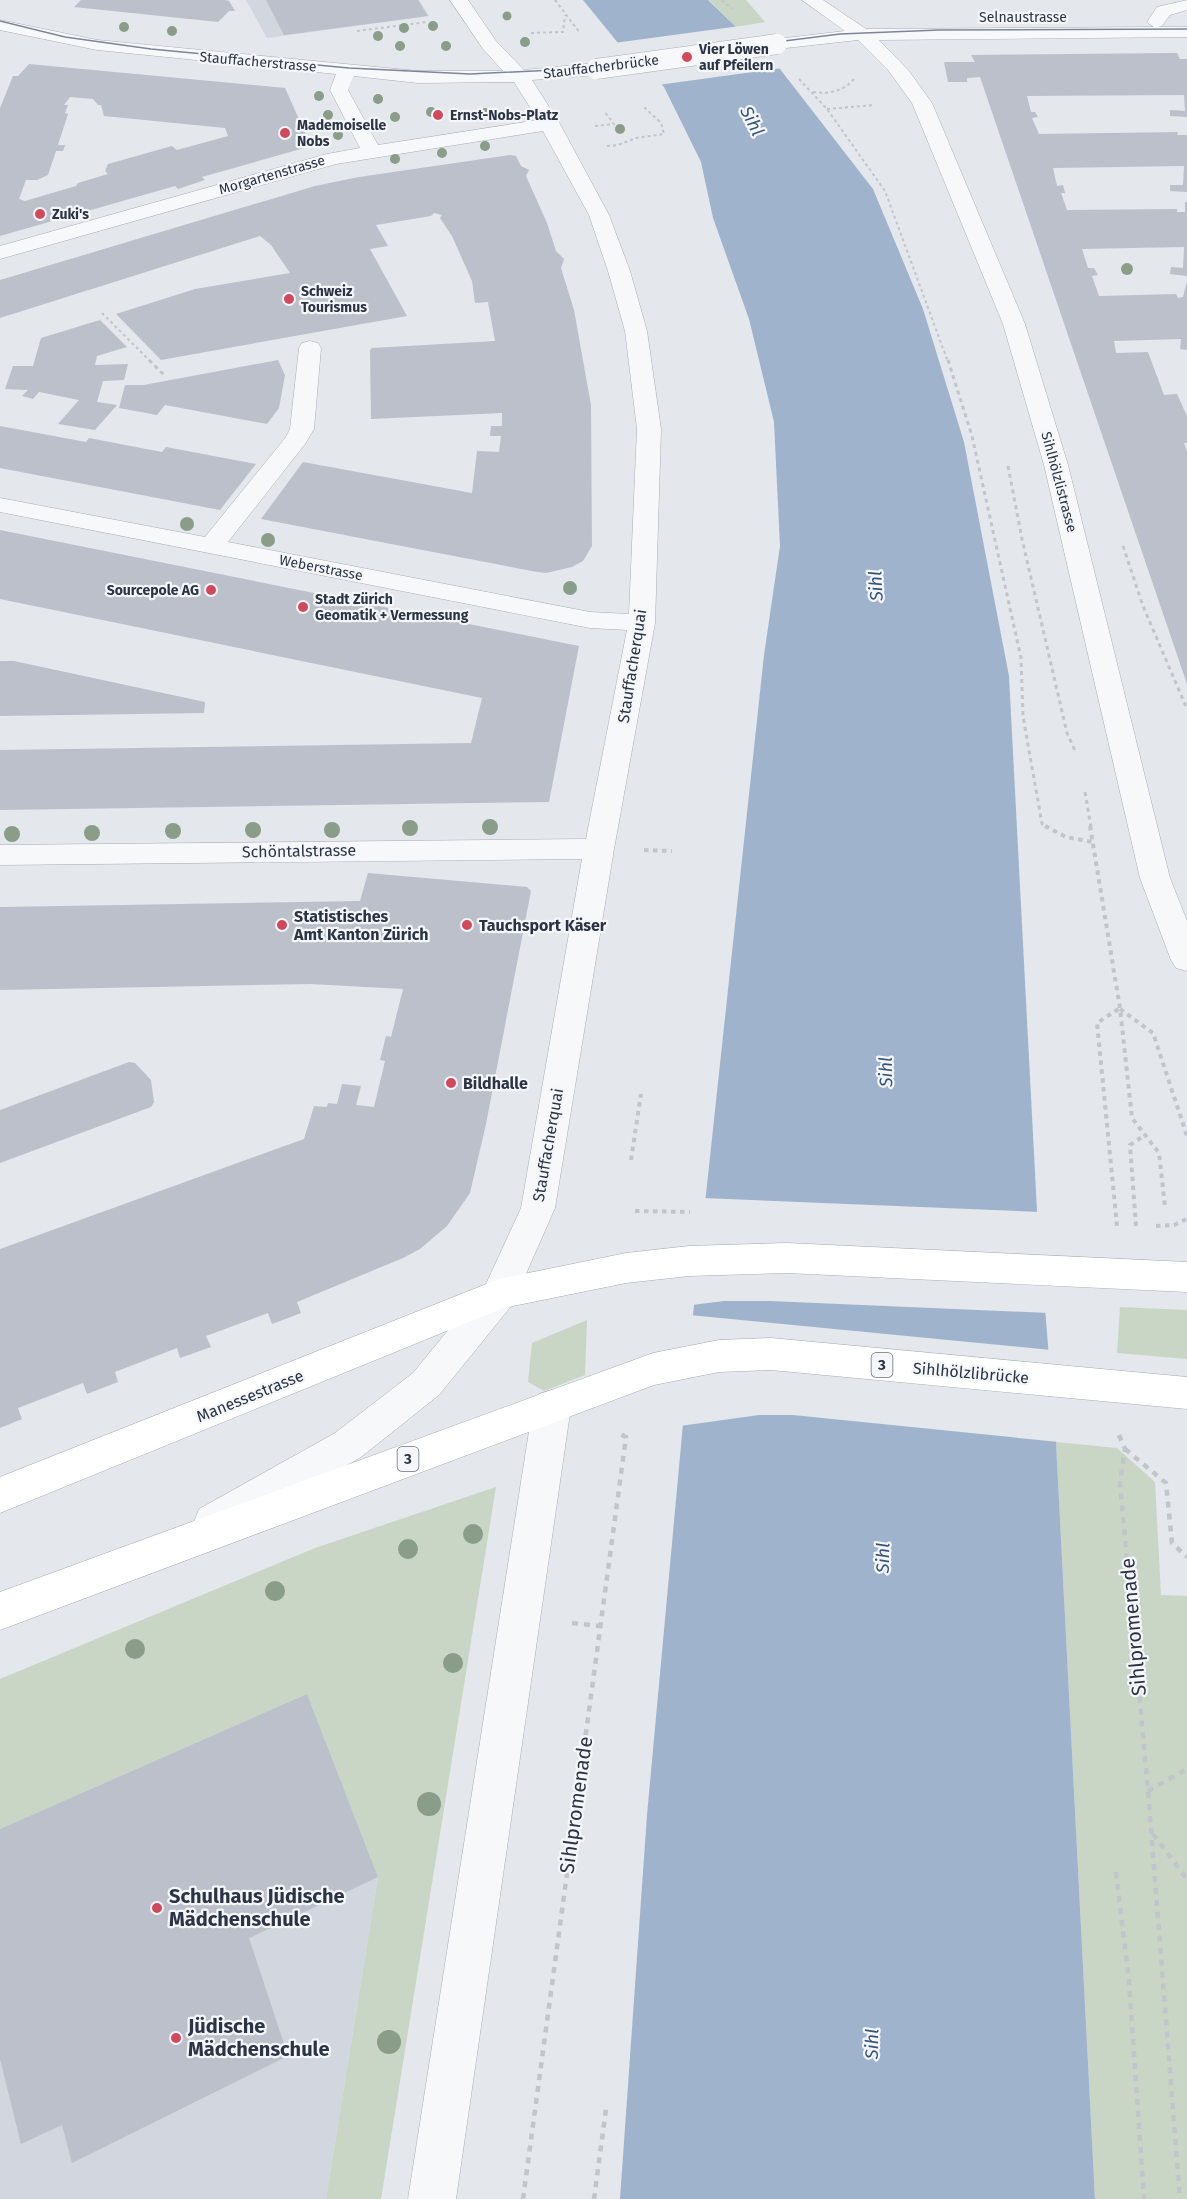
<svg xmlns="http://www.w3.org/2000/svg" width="1187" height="2199" font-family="'Fira Sans',sans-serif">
<rect width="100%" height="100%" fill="#e4e7ec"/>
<g fill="#d2d6de">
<polygon points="246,0 419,0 429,16 267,38"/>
<polygon points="307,1694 378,1877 326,2199 0,2199 0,1829"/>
</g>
<g fill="#c9d6c5">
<polygon points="709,0 746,0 765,22 736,27"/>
<polygon points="1120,1307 1187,1310 1187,1359 1117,1353"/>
<polygon points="587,1320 585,1375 544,1391 528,1382 532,1343"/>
<polygon points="1056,1442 1117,1448 1155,1482 1161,1595 1187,1596 1187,2199 1095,2199"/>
<polygon points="496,1487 381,2199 326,2199 378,1877 307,1694 0,1829 0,1679 315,1548"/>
</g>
<polygon fill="#9fb4cc" points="583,0 708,0 780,69 873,189 923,309 964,442 1009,676 1037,1211 1056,1442 1095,2199 620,2199 647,1815 693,1315 764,655 780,546 774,422 749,319 713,218 701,162 664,87 618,43"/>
<g fill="#e4e7ec">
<polygon points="740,26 783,68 658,85 614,43"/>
<polygon points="703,1198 1040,1212 1049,1313 770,1301 724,1301 692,1305"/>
<polygon points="690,1315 1051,1350 1059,1442 793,1415 759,1415 680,1426"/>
</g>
<g fill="#bbc0ca" fill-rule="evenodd">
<polygon points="81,0 225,0 229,1 235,11 229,11 218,22 74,7"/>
<polygon points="266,0 418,0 428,16 284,35"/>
<polygon points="1177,53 1180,59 1187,59 1187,117 1170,116 1170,110 1185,111 1184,95 1027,96 1031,112 1035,112 1038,117 1032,118 1039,134 1178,132 1177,135 1187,135 1187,192 1170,191 1170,185 1183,185 1184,166 1053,168 1057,186 1063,185 1065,193 1061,193 1067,210 1177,209 1177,212 1185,212 1185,202 1187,202 1187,276 1170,274 1171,267 1183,268 1184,247 1082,249 1088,268 1094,268 1098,275 1092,276 1099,296 1176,294 1178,298 1183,297 1187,281 1187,350 1180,349 1181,339 1114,341 1116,353 1148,352 1164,395 1177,394 1187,416 1187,443 1184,443 1187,451 1187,684 980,77 967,78 967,82 948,82 944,62 975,62 971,55"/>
<path d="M29 64 285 88 311 146 202 177 205 180 178 189 175 186 0 236V108L13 76H18ZM70 97 93 99 98 105H101L104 116 225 128 228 136 177 150 172 146 108 164 105 171 108 174 78 183 76 186 25 201 19 199 26 180H37L48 175 56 151H63L65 145H58L68 114 65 113 68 105H64Z"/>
<polygon points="510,155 516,156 521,166 529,170 526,176 547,223 556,251 564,259 561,268 574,310 591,405 592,546 583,561 572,567 546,573 532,571 261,519 303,462 472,493 477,451 499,452 501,436 490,436 491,426 502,426 502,413 371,419 370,350 372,348 495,341 488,302 475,303 472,281 452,236 440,218 442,215 434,213 431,216 376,225 388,246 370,249 407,316 161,360 116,314 195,289 290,273 271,245 260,236 0,318 0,280 315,186 359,177"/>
<polygon points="100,320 127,347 97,356 95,365 128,364 124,380 103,381 97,402 117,405 95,430 58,424 79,400 39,392 33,399 22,396 28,390 5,389 13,366 33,366 41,338"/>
<polygon points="278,360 285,375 279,408 267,424 165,405 157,415 119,408 125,385 144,385"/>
<polygon points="0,426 86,442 89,438 162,452 166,447 256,464 220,510 0,468"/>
<polygon points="0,530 579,646 549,802 0,810 0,750 471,743 482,698 0,599"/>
<polygon points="0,661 14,661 205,702 204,713 0,716"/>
<polygon points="368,873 527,887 531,891 486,1124 470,1193 447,1226 420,1249 403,1258 297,1302 301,1313 272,1324 268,1313 206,1336 211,1347 180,1358 177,1348 115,1372 118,1382 87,1394 83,1383 18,1408 22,1419 0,1428 0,1249 304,1139 314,1106 327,1107 328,1103 337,1104 342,1084 361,1086 356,1105 374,1107 385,1061 380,1060 386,1036 391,1037 403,989 311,984 0,990 0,907 360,901"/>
<polygon points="129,1062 135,1063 151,1080 154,1102 151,1107 0,1163 0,1110"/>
<polygon points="307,1694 378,1877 249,1938 288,2056 72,2163 62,2125 21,2144 0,2059 0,1829"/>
</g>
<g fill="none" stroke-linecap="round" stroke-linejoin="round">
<g stroke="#a9aeb7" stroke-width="1">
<g id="minor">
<path d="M450 0H468L496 41 524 70 596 63 603 65 605 69 603 73 596 75 532 80 560 124 609 215 630 271 647 331 661 429 655 623 614 849 555 1208 517 1294 512 1305 439 1395 361 1457 227 1535 213 1540 199 1535 194 1522 199 1509 335 1433 413 1373 486 1284 521 1208 582 859 0 865V845L586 839 627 630 590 628 0 512V498L205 537 286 437 290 429 299 348 302 343 310 341 318 343 321 348 314 429 305 444 228 542 590 612 629 614 637 429 625 331 608 271 589 215 543 131 336 164 0 259V246L327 154 360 148 330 90 336 74 97 50 0 30V20L97 40 418 71H503L483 49ZM354 76 418 83 514 82 538 120 378 145 348 90Z"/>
<polygon points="802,0 823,0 866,29 1154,27 1147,22 1157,7 1187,0 1187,10 1170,15 1162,26 1158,27 1187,27 1187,37 879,40 909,71 932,103 1025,324 1068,465 1170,878 1187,921 1187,971 1176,968 1171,960 1140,878 1044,465 1003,324 912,103 888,70 858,40 777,49 771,48 768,44 771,40 777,39 845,31"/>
<polygon points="552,1390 565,1394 571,1406 456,2199 408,2199 533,1406 539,1394"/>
</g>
</g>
<g stroke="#a3abb8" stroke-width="1">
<g id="major">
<polygon points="787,1243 1187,1262 1187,1292 787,1273 689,1276 626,1283 503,1308 0,1513 0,1477 499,1279 626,1253 689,1246"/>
<polygon points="771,1338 1187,1377 1187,1409 771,1370 719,1372 654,1385 0,1630 0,1592 653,1353 719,1340"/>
</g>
</g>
<g stroke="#c2c5cb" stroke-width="2" stroke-dasharray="3 3" stroke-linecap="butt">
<polyline points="555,0 580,33"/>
<polyline points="722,0 732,9"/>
<polyline points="357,31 427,22"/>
<polyline points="531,33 563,32 565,15"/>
<polyline points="799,79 827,109 885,191 948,362"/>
<path d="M813 92C830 94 842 92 854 79"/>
<polyline points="827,109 874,105"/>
<polyline points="595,126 614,124 604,111"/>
<polyline points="607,146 618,145 636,138 664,134 661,123 643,106"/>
<polyline points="102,313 151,362"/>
</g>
<g stroke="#c2c5cb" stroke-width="3" stroke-dasharray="4 4" stroke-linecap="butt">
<polyline points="149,360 164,375"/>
<polyline points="948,360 972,436 1021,658 1023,716 1042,824 1047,827"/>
<polyline points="1008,466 1022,539 1067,733 1076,753"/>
<polyline points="1123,546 1143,606 1187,709"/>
<polyline points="1085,792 1091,827"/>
</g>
<g stroke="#c2c5cb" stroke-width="4" stroke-dasharray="4.5 4.5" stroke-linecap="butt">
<polyline points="1045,826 1066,837 1093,842"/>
<polyline points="1090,826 1120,1008 1132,1118 1159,1153 1165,1207"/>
<polyline points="644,850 672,851"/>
<polyline points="1120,1009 1153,1033 1187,1136"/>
<polyline points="631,1160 641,1094"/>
<polyline points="635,1211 690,1212"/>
<polyline points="1117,1226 1097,1023 1120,1008"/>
<polyline points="1136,1226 1130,1145 1145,1135"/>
<polyline points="1156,1226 1174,1225 1187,1219"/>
</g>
<g stroke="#c2c5cb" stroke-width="4.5" stroke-dasharray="6 6" stroke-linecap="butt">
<polyline points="1119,1435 1125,1449 1120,1483 1148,1791 1180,2199"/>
<polyline points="1125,1449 1166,1483 1172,1543 1187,1557"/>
<polyline points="572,1623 600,1626"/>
<polyline points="1148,1791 1187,1769"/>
<polyline points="1153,1834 1187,1879"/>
<polyline points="1116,1872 1129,1981 1144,2199"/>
<polyline points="523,2199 626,1437 618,1433"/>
<polyline points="594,2199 606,2109"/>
</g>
<use href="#minor" fill="#f7f8fa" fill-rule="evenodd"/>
<use href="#major" fill="#fff" fill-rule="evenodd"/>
<polyline stroke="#7d8696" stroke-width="1.5" points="0,21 65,37 151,49 349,68 470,74 554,70 840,34 939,30 1187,29"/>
<g stroke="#a9aeb7" stroke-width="21" stroke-linecap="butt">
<polyline id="minor-bridge" points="596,69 777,44"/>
</g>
<use href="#minor-bridge" stroke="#f7f8fa" stroke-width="20"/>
</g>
<g fill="#899d89">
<circle cx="507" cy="16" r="4.5"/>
<circle cx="433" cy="26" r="5"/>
<circle cx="124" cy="27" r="5"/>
<circle cx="404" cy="28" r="5"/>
<circle cx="172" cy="31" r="5"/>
<circle cx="378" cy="36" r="5"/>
<circle cx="525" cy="42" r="5"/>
<circle cx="400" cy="46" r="5"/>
<circle cx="446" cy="46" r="5"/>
<circle cx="319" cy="96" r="5"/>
<circle cx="378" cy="99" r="5"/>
<circle cx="431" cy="112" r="5"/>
<circle cx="485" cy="113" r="5"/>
<circle cx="328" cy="115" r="5"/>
<circle cx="395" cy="117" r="5"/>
<circle cx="620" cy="129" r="5"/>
<circle cx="338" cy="135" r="5"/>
<circle cx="485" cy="146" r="5"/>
<circle cx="442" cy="153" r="5"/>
<circle cx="395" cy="159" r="5"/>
<circle cx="1127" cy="269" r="6"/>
<circle cx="187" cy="524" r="7"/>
<circle cx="268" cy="540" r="7"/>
<circle cx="570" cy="588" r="7"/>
<circle cx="490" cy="827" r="8"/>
<circle cx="410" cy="828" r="8"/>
<circle cx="253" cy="830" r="8"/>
<circle cx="332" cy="830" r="8"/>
<circle cx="173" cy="831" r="8"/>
<circle cx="92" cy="833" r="8"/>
<circle cx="12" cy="834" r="8"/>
<circle cx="473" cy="1534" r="10"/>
<circle cx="408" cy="1549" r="10"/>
<circle cx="275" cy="1591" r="10"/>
<circle cx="135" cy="1649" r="10"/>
<circle cx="453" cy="1663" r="10"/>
<circle cx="429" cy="1804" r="12"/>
<circle cx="389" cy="2042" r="12"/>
</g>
<g fill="#d1495b" stroke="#f4f6f9" stroke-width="2">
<circle cx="687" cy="57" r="6"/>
<circle cx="438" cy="115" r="6"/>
<circle cx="285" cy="133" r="6"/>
<circle cx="40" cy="214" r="6"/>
<circle cx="289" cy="299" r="6"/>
<circle cx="211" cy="590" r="6"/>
<circle cx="303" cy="607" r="6"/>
<circle cx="282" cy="925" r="6"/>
<circle cx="467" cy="925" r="6"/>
<circle cx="451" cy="1083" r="6"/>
<circle cx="157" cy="1908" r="6"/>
<circle cx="176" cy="2038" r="6"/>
</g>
<g text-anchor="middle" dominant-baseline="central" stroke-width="4.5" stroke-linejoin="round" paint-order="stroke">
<g font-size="14" fill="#2b3445" stroke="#f4f6f9">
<text x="1023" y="17">Selnaustrasse</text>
<text transform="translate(258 62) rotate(5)">Stauffacherstrasse</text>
<text transform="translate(601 67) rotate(-7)">Stauffacherbrücke</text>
<text transform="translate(272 175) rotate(-16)">Morgartenstrasse</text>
<text transform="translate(1059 482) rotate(75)">Sihlhölzlistrasse</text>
<text transform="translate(321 568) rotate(11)">Weberstrasse</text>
</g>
<g font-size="14" font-weight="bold" fill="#2b3445" stroke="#f4f6f9" text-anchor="start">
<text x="699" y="49">Vier Löwen<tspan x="699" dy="16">auf Pfeilern</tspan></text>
<text x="450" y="115">Ernst-Nobs-Platz</text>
<text x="297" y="125">Mademoiselle<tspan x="297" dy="16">Nobs</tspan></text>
<text x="52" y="214">Zuki's</text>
<text x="301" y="291">Schweiz<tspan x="301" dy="16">Tourismus</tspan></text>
<text x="199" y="590" text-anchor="end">Sourcepole AG</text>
<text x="315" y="599">Stadt Zürich<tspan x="315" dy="16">Geomatik + Vermessung</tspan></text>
</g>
<g fill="#f4f6f9" stroke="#676e7b" stroke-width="1.5">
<rect x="871.5" y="1353" width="21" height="24" rx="4.5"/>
<rect x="397.5" y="1447" width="21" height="24" rx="4.5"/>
</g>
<g font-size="15" font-weight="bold" fill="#2b3445">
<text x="882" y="1365">3</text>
<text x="408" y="1459">3</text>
</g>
<g font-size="16" fill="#2b3445" stroke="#f4f6f9">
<text transform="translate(632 666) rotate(-81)">Stauffacherquai</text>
<text transform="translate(299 851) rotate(-1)">Schöntalstrasse</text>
<text transform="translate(548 1145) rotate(-80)">Stauffacherquai</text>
<text transform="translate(971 1373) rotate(5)">Sihlhölzlibrücke</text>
<text transform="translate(250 1396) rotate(-22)">Manessestrasse</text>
</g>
<g font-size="16" font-weight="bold" fill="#2b3445" stroke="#f4f6f9" text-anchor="start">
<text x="294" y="916">Statistisches<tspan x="294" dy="18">Amt Kanton Zürich</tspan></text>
<text x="479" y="925">Tauchsport Käser</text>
<text x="463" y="1083">Bildhalle</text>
</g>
<g font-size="18" font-style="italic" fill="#34527a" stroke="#f4f6f9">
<text transform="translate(752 121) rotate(63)">Sihl</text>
<text transform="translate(876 586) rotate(-93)">Sihl</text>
<text transform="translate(886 1072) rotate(-91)">Sihl</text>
<text transform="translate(883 1558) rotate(-89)">Sihl</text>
<text transform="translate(872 2044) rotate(-89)">Sihl</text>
</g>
<g font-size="20" fill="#2b3445" stroke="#f4f6f9">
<text transform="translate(1133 1627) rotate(-95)">Sihlpromenade</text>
<text transform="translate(576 1805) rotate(-82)">Sihlpromenade</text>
</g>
<g font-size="20" font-weight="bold" fill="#2b3445" stroke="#f4f6f9" text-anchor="start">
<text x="169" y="1896">Schulhaus Jüdische<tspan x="169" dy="23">Mädchenschule</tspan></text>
<text x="188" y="2026">Jüdische<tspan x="188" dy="23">Mädchenschule</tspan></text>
</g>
</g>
</svg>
